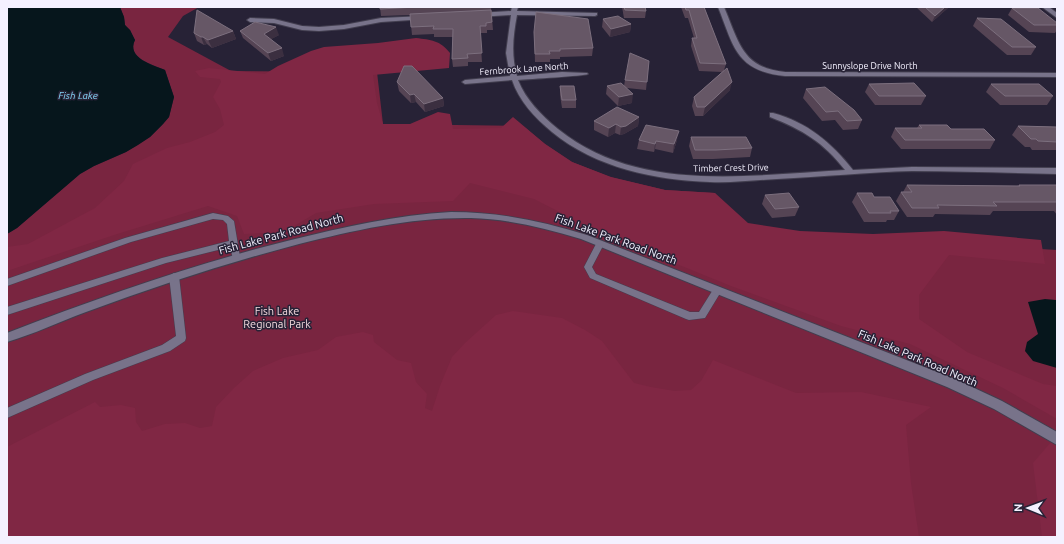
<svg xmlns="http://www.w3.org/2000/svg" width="1064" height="544" font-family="Ubuntu,sans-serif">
<rect width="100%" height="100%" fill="#272236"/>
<path fill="#792540" d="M120 7H199L183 16 168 37 231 71 377 72 383 124 523 126 545 144 572 162 610 177 665 190 715 193 731 234 810 235 1057 250V537H7V234L17 228 80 174 94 166 126 152 150 137 163 124 169 117 174 97 165 70C153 65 126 58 135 40L130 30 125 25 124 17Z"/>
<g fill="#802744">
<path d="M416 38C431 40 440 40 450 53L449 68 373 75 377 103 383 124H410L438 112 450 114 453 129 501 128 513 117 545 144 572 162 611 177 665 190 715 193 748 223 800 231 873 234 944 231 1041 240 1045 264 949 255 919 295V319L967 352 1043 384 1057 386V419L1003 388 910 344 841 326 731 286 603 234 534 199 470 183 453 201 374 204 316 213 284 232 244 234 237 216 208 206 114 235 7 271V247L28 244 95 208 124 181 133 164 167 148 190 142 215 132 224 125 220 109 213 97 221 82 220 79 200 77 195 71 209 68 265 74 278 66 311 51 324 47 378 43Z"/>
<polygon points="513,311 562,318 585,330 602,341 634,383 651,387 675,391 691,390 701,381 713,360 796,393 861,392 931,407 906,425 911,483 919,537 7,537 7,447 95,402 100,407 121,405 135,408 136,422 142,431 165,424 185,423 200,428 212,426 216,407 234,388 253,371 283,358 318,350 336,337 363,332 373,335 374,342 397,360 411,363 416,382 427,394 425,408 432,411 440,386 452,357 465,343 496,315"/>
<polygon points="1057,435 1057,537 1042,537 1033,463"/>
</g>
<g fill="#06161c">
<path d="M7 7H120L124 17 125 25 130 30 135 40C126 58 153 65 165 70L174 97 169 117 163 124 150 137 138 145 126 152 94 166 80 174 17 228 7 234Z"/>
<polygon points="1057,298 1057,368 1033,361 1025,351 1027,342 1038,334 1028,302 1045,299 1056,300"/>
</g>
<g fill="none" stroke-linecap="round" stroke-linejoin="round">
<g stroke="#423e4f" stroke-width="1">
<g id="service">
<polygon points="213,213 228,216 234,221 240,257 239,259 233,259 230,247 166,263 7,315 7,307 162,258 229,241 227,224 223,220 213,219 131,242 7,286 7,279 125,238"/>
<polygon points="600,241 604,244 592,267 596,274 690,312 699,312 714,288 720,288 722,290 705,318 689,320 686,319 590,278 584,267 597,242"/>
<polygon points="174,273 179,276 186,338 185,341 170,351 93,380 7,418 7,408 85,374 162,345 176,336 169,276"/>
</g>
</g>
<g stroke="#423e4f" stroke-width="2">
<g id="minor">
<path d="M512 7H518L517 11 597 13V15L595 16 517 15C513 36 511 55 517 76L562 72 587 73 588 74C585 76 528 79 518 80 526 100 541 115 558 129 638 194 750 175 845 170 823 142 803 130 770 117V113H773C807 122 832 143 853 170L912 167 1057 168V174C1009 173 960 171 912 171 867 172 822 177 777 179 755 180 732 183 710 182 655 180 596 168 552 132 535 118 519 101 512 80L465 84 462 82 465 80 510 76 506 53 511 15 478 17 475 15 478 13 511 11Z"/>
<path d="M718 7H724C739 42 742 68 785 72L1057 73V77L785 76C736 71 734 47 718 7Z"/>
<polygon points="1042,7 1049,7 1057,13 1057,18"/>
<polygon points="424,16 427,18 426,19 381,22 344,29 319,31 302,30 274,23 250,22 247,20 250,18 274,19 302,26 319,27 344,25 381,18"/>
<path d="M451 212C499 212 542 221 587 235L955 379 1002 401 1057 432V445L994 409 947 387 581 239C545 228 509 219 471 218 413 217 355 230 299 244 227 263 156 286 86 312 59 322 34 334 7 342V333C100 297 194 264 291 240 344 227 397 215 451 212Z"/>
</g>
</g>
<use href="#service" fill="#78738a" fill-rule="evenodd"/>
<use href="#minor" fill="#78738a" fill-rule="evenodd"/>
</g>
<g fill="#554454">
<polygon points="380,7 491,7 493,30 487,30 487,33 480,33 482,62 468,62 468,66 453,67 452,59 453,37 434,37 434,34 412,35 410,15 381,16"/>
<polygon points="622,7 645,7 646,11 645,18 624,18"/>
<polygon points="681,7 704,7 726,64 724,70 730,90 703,116 695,116 692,106 694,97 722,72 699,71 691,46 692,38 694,38 688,18 685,18"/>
<polygon points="916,7 949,7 932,22"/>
<polygon points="1012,8 1057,23 1057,30 1055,33 1029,32 1008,15"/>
<polygon points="977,18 1036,47 1031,55 1007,55 973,26"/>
<polygon points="603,19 631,24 630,32 610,37 602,27"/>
<polygon points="233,31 236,39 212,48 207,44 204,45 197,41 194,33"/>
<polygon points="240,31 279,35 271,39 284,56 271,61 243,38"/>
<polygon points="534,32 593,48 592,56 560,57 560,59 550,59 550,62 535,62"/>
<polygon points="649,61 646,90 627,88 632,103 618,106 606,94 607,86 624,86 625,80"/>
<polygon points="397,82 443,98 444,106 425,112 416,102 411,103 399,91"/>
<polygon points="869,84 926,96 921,105 875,105 865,92"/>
<polygon points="991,84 1053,96 1047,105 1000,105 986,92"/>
<polygon points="560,86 576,100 576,108 562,108 560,95"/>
<polygon points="806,89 862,120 858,129 843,130 835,120 822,121 803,98"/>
<polygon points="639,117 638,126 624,134 620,135 615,133 608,137 594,130 594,121"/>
<polygon points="919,125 951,129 995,140 990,149 901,149 891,137 895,128 917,128"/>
<polygon points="1018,126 1057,127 1057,150 1032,150 1030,147 1025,147 1012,135"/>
<polygon points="691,137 752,148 750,157 713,159 693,159 689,146"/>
<polygon points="639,140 677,140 673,153 655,149 654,152 637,149"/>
<polygon points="907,185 1017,186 1019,185 1057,185 1057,215 1054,211 993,211 990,215 935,214 933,217 907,217 896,201 901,192 903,192"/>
<polygon points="857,193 874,197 899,211 894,220 887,220 886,222 864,222 852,202"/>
<polygon points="765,195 799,207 795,216 772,218 762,204"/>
</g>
<g fill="#3b2f40">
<polygon points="945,7 949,7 932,22 935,16"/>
<polygon points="631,24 630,32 610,37 611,29"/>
<polygon points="276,27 279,35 266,42 264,34"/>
<polygon points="233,31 236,39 212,48 208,40"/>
<polygon points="201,37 203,37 207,44 204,45"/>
<polygon points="282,48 284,56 271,61 268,53"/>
<polygon points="732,82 730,90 703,116 705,107"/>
<polygon points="414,94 416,102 411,103 410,95"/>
<polygon points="633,94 632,103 618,106 619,97"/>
<polygon points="443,98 444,106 425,112 424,104"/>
<polygon points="639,117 638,126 624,134 620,135 621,127"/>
<polygon points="616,124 615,133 608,137 609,128"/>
<polygon points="679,131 677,140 673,153 674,144"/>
<polygon points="656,141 655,149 654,152 655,144"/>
</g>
<g fill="#665766" stroke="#7c6f7e">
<polygon points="380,7 416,7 380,9"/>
<polygon points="624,7 645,7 646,11 625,10"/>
<polygon points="685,7 704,7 726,64 700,63 692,38 697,38 689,10 686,10"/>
<polygon points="925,7 945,7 935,16"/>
<polygon points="1012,8 1038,8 1057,23 1057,25 1034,25"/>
<polygon points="197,10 233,31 208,40 203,37 201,37 194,33"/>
<polygon points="491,10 492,22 486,23 486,26 480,26 482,53 467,54 468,58 452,59 453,29 433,29 434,26 411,27 410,14"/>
<polygon points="536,12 588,19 593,48 560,49 560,51 549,51 550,54 535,54 534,32"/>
<polygon points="618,16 631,24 611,29 603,19"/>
<polygon points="977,18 1001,19 1036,47 1012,47"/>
<polygon points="255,22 276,27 264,34 282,48 268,53 240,31"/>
<polygon points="630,53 649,61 647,82 625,80"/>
<polygon points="404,66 412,66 443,98 424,104 414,94 410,95 397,82"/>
<polygon points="727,68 732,82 705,107 697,107 694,97"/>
<polygon points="621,83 633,94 619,97 607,86"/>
<polygon points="914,83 926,96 879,96 869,84"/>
<polygon points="991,84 1039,84 1053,96 1005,96"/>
<polygon points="560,86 574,86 576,100 562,100"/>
<polygon points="825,87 854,110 862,120 847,121 838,111 826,112 806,89"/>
<polygon points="617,107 639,117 626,126 621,127 616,124 609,128 594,121"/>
<polygon points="646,125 679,131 674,144 656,141 655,144 639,140"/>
<polygon points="919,125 947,125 951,129 984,129 995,140 905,140 895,128 922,128"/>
<polygon points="1018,126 1057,127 1057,142 1038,141 1036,139 1031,139"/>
<polygon points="691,137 746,137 752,148 716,150 695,150"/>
<polygon points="907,185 1020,186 1019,185 1057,185 1057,202 993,202 997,206 937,205 939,208 912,208 901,192 912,192"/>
<polygon points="789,193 799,207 775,209 765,195"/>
<polygon points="857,193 872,193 874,197 890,197 899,211 890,211 891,213 869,213"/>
</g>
<g text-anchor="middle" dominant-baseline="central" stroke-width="3" stroke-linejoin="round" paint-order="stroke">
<g font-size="9" fill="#f4f1ff" stroke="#272236">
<text x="870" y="66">Sunnyslope Drive North</text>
<text transform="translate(524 69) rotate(-4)">Fernbrook Lane North</text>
<text transform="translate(731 168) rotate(-1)">Timber Crest Drive</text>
</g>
<g font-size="10" font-style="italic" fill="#82d5f6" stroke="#272236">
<text x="78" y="95">Fish Lake</text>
</g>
<g font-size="11" fill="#f4f1ff" stroke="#272236">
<text transform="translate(281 234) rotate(-15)">Fish Lake Park Road North</text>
<text transform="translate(616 239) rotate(20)">Fish Lake Park Road North</text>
<text transform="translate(918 358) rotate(23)">Fish Lake Park Road North</text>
</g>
<g font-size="11" fill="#f2d7dc" stroke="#272236">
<text x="277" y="311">Fish Lake<tspan x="277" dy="13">Regional Park</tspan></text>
</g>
</g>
<rect width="1064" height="544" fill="none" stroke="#f4f1ff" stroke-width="16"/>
<g transform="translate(1028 508) rotate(271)" stroke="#272236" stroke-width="3" paint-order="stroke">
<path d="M0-3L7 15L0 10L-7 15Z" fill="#f4f1ff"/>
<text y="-6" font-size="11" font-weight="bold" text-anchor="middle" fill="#f4f1ff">N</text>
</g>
</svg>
